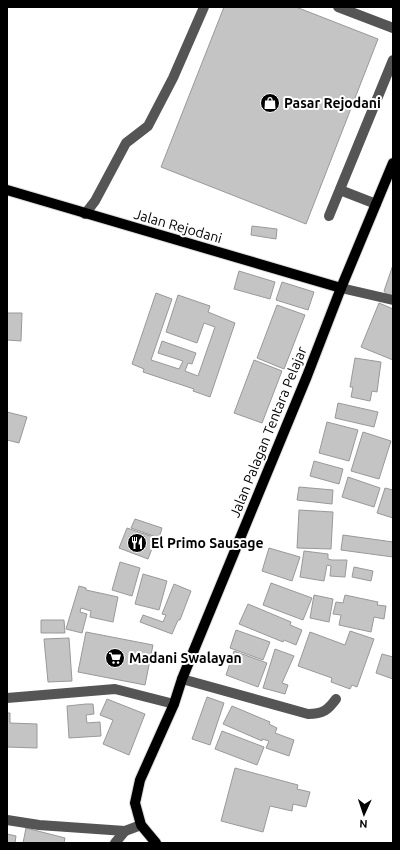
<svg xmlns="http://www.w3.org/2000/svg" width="400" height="850" font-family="Ubuntu,sans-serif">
<rect width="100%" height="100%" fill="#fff"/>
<g fill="#c4c4c4" stroke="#999">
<polygon points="224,7 296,7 378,39 306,224 161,167"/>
<polygon points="252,226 277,229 276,239 251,235"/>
<polygon points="393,265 393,296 387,295 384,291"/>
<polygon points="239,271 275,282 270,299 234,289"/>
<polygon points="282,282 314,292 308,310 276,300"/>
<polygon points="156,293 172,299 151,360 179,369 183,361 158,353 162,341 196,353 192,364 188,363 185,371 198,376 215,327 204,323 197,343 166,332 178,295 210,306 208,312 235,323 210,397 193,391 194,389 143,372 144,369 132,364"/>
<polygon points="379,303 393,309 393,360 361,347"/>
<polygon points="277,305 305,315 284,369 257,358"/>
<polygon points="7,313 22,313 21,341 7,340"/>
<polygon points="355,358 381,362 377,392 372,391 370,401 351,397 353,387 350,387"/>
<polygon points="254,360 282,371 262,423 234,413"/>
<polygon points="338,403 378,412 374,427 335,418"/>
<polygon points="7,412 27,417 19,443 7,440"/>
<polygon points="327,422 358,430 349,461 319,453"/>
<polygon points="363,432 391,441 379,479 351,471"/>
<polygon points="314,461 343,469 339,484 310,476"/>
<polygon points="348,477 380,488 374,507 342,497"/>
<polygon points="299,487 333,490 332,504 297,500"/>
<polygon points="385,488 393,490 393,518 377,513"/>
<polygon points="299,510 333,512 331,549 297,548"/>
<polygon points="135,519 162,528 159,538 131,528"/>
<polygon points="127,528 156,538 148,559 119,548"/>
<polygon points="343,535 393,542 393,557 341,550"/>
<polygon points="269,548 300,557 292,581 262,571"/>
<polygon points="304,551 328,554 328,559 332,560 347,560 345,577 330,576 331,566 327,565 324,581 300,577"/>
<polygon points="120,562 140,568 132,596 112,590"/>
<polygon points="354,567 373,571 371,581 352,577"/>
<polygon points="143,574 167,581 159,610 135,604"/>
<polygon points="271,583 312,598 303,620 263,605"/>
<polygon points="174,584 191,591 180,620 178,620 172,634 140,622 143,615 163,622 166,615 162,614"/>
<polygon points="79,586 86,588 86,590 118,597 113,622 90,617 91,611 81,608 80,612 87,614 82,633 66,629"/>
<polygon points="314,595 333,599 329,622 310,618"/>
<polygon points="345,595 378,602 377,605 386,606 384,619 374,617 371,632 339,625 341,615 333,614 336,602 343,603"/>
<polygon points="248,604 291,622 290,625 302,630 296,645 284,640 283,642 239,624"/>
<polygon points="41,620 64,620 65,633 41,633"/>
<polygon points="236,630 270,642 263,660 230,648"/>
<polygon points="350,631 374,639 357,687 352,685 350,689 331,682 332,678 298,666 310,632 345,645"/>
<polygon points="86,632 153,645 145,685 78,672"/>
<polygon points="69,638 72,681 48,682 44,639"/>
<polygon points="275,649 294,656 282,683 288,685 285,694 263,688"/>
<polygon points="234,651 267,663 258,687 226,675"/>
<polygon points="382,654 393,657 393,679 376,673"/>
<polygon points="207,697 224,703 210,745 192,739"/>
<polygon points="107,699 145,714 129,755 103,744 113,720 100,715"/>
<polygon points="86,704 93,704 94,714 86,715 87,723 100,722 101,736 69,738 67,706"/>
<polygon points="232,706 270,722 269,724 277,728 275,733 294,740 289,756 266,748 269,741 262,739 262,741 223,724"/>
<polygon points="7,713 10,713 10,723 37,724 37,748 7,747"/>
<polygon points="222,731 264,747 257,765 215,749"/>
<polygon points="235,768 298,785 297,789 310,792 306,807 293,804 292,811 270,806 263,832 221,821"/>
<polygon points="26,828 65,838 64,843 23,843"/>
<polygon points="7,834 16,836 15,843 7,843"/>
</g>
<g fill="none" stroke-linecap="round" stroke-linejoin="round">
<g stroke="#dbdbdb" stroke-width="12">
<g id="major">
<polyline points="7,190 341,288"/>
<polyline points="156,843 141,825 135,803 140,780 174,704 182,679 307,376 341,288 393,163"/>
</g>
</g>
<g stroke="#555" stroke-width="10">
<polyline points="338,7 393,28"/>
<polyline points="340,190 376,204"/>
<polyline points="85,214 95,201 126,143 148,126 173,78 204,7"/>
<polyline points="329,216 393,60"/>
<polyline points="341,288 393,300"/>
<path d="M182 679 308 714C323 714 328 710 336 699"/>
<polyline points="7,698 115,689 174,704"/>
<polyline points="7,820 39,825 125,831"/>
<polyline points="115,843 125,831 141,825"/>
</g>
<use href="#major" stroke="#000" stroke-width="10"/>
</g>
<defs>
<g id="shop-disc" transform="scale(1)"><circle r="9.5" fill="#000" stroke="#fff"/><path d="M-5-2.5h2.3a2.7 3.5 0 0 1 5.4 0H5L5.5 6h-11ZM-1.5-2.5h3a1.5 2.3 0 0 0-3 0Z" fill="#fff"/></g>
<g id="restaurant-disc" transform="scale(1)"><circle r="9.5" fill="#000" stroke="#fff"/><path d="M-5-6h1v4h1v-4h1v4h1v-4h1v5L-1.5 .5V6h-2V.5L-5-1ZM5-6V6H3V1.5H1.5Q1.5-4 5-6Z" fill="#fff"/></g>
<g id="supermarket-disc" transform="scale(1)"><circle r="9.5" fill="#000" stroke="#fff"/><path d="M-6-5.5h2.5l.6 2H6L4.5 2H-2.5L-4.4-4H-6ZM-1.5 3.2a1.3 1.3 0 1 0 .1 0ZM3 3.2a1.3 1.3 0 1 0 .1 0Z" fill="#fff"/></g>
</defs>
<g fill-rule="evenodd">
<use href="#shop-disc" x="270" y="103"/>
<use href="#restaurant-disc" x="137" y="543"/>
<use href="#supermarket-disc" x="115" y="658"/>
</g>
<g text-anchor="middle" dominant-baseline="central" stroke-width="4" stroke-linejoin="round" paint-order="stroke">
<g font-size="14" font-weight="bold" fill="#000" stroke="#fff" text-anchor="start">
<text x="284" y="103">Pasar Rejodani</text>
<text x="151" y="543">El Primo Sausage</text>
<text x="129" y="658">Madani Swalayan</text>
</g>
<g font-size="14" fill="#000" stroke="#fff">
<text transform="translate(178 226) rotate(16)">Jalan Rejodani</text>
<text transform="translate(268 432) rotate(-68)">Jalan Palagan Tentara Pelajar</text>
</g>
</g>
<rect width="400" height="850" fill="none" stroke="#000000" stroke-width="16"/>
<g transform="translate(364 814) rotate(183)" stroke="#ffffff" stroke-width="3" paint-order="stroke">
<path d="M0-3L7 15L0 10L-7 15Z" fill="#000000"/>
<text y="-6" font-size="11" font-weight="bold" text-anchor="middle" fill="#000000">N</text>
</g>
</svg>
